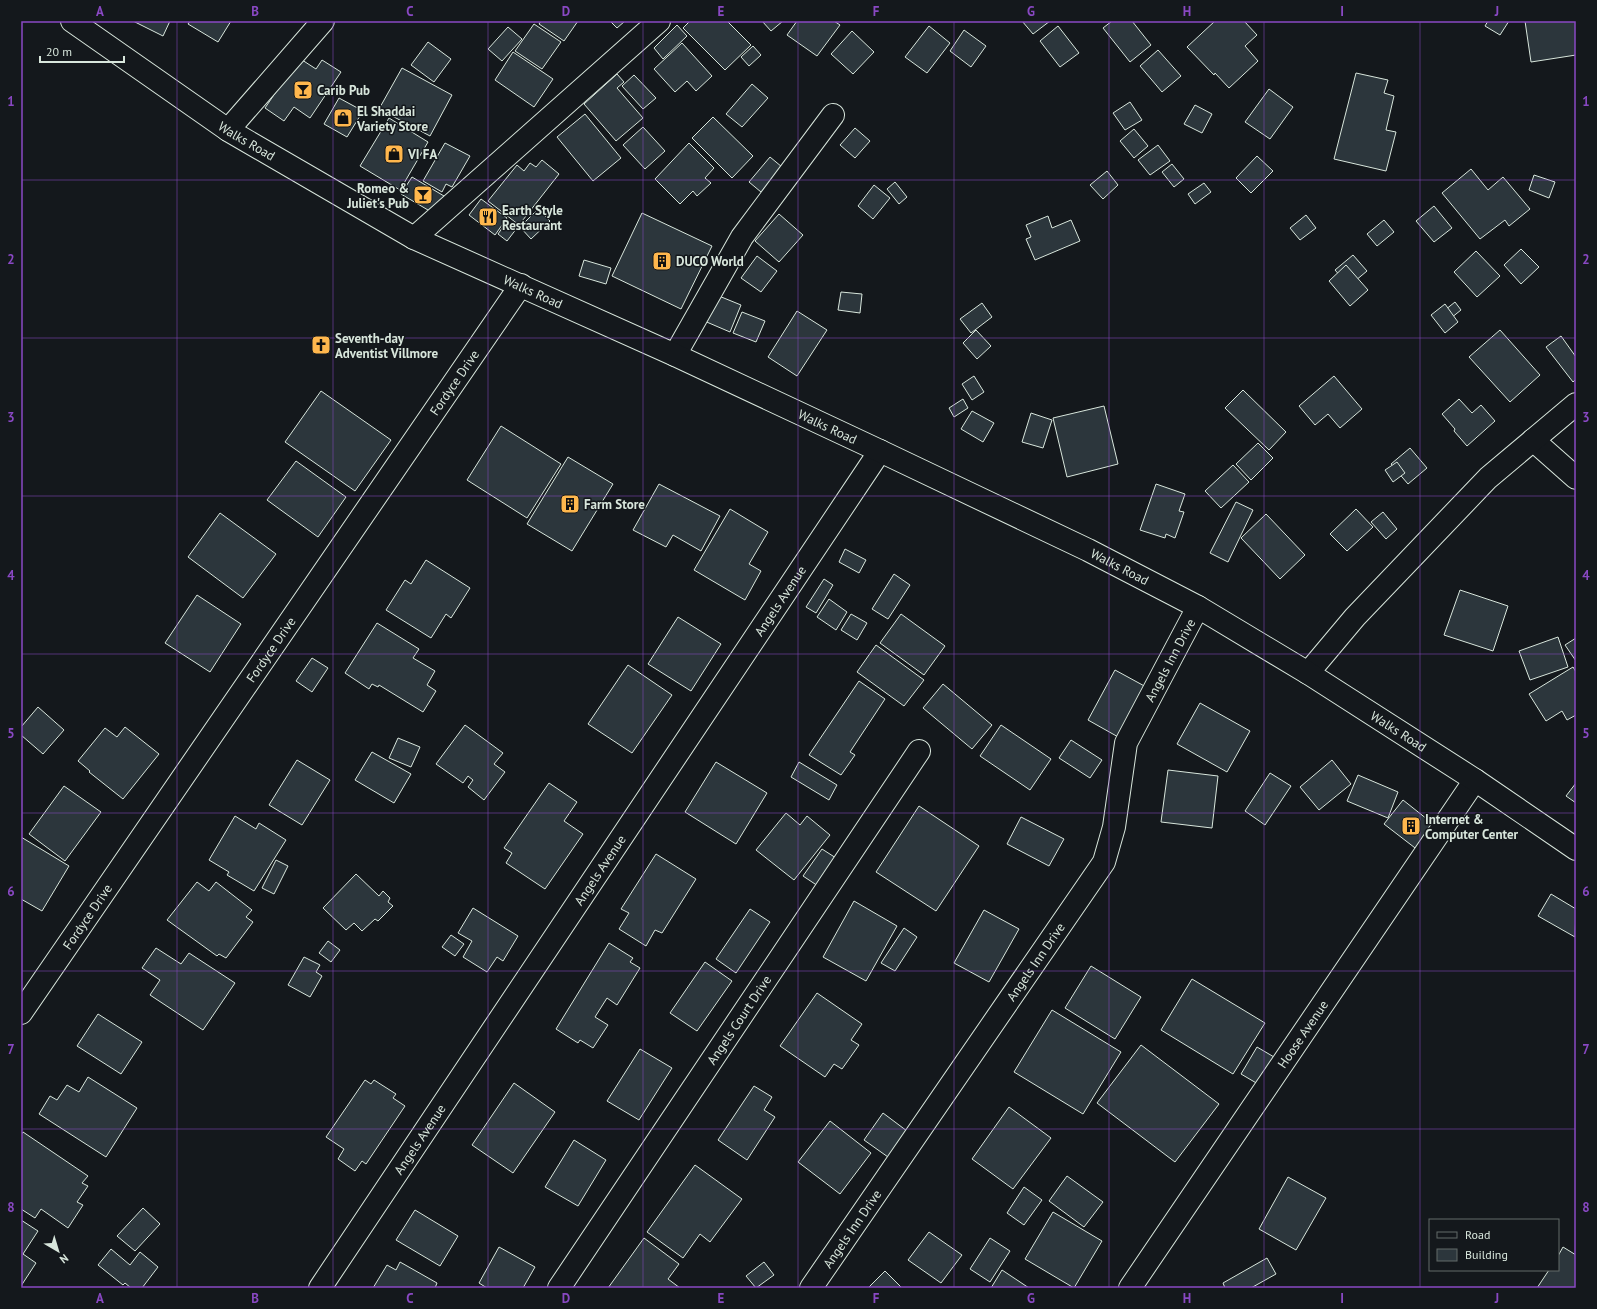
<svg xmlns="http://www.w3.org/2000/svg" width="1597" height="1309" font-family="'PT Sans',sans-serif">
<rect width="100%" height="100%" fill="#14181c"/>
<g fill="#2c363c" stroke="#d8e6dc">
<polygon points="133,21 170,21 163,36"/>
<polygon points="190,21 231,21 218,42 188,24"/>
<polygon points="541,21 578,21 564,41 539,24"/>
<polygon points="610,21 625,21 617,28"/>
<polygon points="690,21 727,21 751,45 725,70 683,28"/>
<polygon points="762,21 783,21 771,31"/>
<polygon points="797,21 834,21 840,25 817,56 787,35"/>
<polygon points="1022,21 1050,21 1033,34"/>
<polygon points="1112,21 1132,21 1151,45 1130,62 1103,28"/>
<polygon points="1215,21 1244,21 1257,35 1245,46 1258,61 1229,88 1215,73 1214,75 1187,47"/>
<polygon points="1488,21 1509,21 1500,35 1485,26"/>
<polygon points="1525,21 1576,21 1576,55 1531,62"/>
<polygon points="534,24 561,42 542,69 515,51"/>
<polygon points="677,25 687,36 663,59 654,48"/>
<polygon points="929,26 950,43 927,73 905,57"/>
<polygon points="1058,26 1079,53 1060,67 1040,41"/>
<polygon points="508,27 522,39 502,61 488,49"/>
<polygon points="964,30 986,46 971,67 950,51"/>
<polygon points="852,31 874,52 853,74 831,54"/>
<polygon points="428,42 451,59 434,82 411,65"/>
<polygon points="682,43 712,76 696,91 687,81 675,92 654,69"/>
<polygon points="753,46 761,55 749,66 741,57"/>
<polygon points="1158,50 1181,76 1162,92 1140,66"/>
<polygon points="513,52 553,79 534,107 495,80"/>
<polygon points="299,58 316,69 322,60 341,72 310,118 294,107 284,121 265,108"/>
<polygon points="402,68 452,95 430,136 379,109"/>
<polygon points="1356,73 1388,80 1384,93 1394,96 1386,130 1396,132 1386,171 1334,159"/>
<polygon points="617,74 624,82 617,88 643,118 616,141 584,104"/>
<polygon points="634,75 656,98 643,109 622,86"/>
<polygon points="752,84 768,98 742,127 726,114"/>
<polygon points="1269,89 1293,107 1270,139 1245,122"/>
<polygon points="339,98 363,111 347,137 324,124"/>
<polygon points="1130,102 1142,120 1125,130 1113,113"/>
<polygon points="1195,105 1212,114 1202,133 1184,124"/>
<polygon points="585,114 621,158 593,181 557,137"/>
<polygon points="713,117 753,156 732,178 692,138"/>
<polygon points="389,118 428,142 400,190 360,166"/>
<polygon points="643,127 665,151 645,169 623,145"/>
<polygon points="855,128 870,141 855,158 840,145"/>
<polygon points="1134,129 1148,146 1134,158 1120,141"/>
<polygon points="445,143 470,156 452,187 446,184 442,192 423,181"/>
<polygon points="689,143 714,168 705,178 711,183 697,196 693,191 680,204 655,179"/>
<polygon points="1158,145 1170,161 1150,175 1138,160"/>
<polygon points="1257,156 1273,171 1251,193 1236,178"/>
<polygon points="770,157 782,167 761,192 749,182"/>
<polygon points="542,160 559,174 519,225 488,201 517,165 524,171 530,163 536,167"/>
<polygon points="1172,164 1184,179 1174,187 1162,172"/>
<polygon points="1471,169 1488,190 1503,177 1530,209 1509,226 1505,220 1480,239 1442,193"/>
<polygon points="1107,171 1118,185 1103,199 1090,185"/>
<polygon points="1534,175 1555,182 1549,198 1529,190"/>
<polygon points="412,177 444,196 433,213 401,194"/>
<polygon points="895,182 907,197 899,204 887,189"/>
<polygon points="1204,183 1211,192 1195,204 1188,194"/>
<polygon points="874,185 890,198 873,219 858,206"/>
<polygon points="481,199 507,218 495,235 469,215"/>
<polygon points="1434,206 1452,228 1434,242 1416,221"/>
<polygon points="538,209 550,221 531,239 520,227"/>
<polygon points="642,213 712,246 681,309 612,276"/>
<polygon points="779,214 803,235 779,262 755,241"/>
<polygon points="1306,215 1316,228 1300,240 1290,228"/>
<polygon points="1048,216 1052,228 1071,220 1080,241 1035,260 1026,239 1031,237 1026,225"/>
<polygon points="1384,220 1394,232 1377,246 1367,234"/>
<polygon points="507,221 517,228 507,241 498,234"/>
<polygon points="1521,249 1539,267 1521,284 1504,265"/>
<polygon points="1476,251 1500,276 1477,297 1454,272"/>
<polygon points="1353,255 1367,271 1349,286 1335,270"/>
<polygon points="757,256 777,271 761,292 741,278"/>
<polygon points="584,260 611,268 606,284 579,276"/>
<polygon points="1346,265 1368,290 1350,306 1329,281"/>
<polygon points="841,292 862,294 860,313 838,310"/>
<polygon points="714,294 741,305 730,332 702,320"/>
<polygon points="1455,302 1461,310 1451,318 1445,310"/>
<polygon points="982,303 992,317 971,333 960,319"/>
<polygon points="1445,304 1458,322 1445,333 1431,315"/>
<polygon points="797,311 827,330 797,376 768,357"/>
<polygon points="742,312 765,321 756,342 733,333"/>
<polygon points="976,330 991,346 977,359 963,343"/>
<polygon points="1500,330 1540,375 1510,402 1469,357"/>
<polygon points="1561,336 1576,357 1576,379 1573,382 1546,347"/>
<polygon points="974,376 984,392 972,400 962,384"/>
<polygon points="1334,376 1362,409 1340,428 1328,414 1315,425 1299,406"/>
<polygon points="1243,390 1286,432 1269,450 1225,408"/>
<polygon points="321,391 391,440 355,491 285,442"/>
<polygon points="963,399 968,408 954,417 949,408"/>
<polygon points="1459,399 1472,413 1481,405 1495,421 1467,446 1454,431 1455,429 1442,414"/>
<polygon points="1104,406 1118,464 1067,477 1053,418"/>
<polygon points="972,411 994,423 983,442 961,429"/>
<polygon points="1031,413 1052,420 1043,448 1022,442"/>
<polygon points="501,426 561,464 527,518 467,480"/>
<polygon points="1258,443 1273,458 1251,480 1236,464"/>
<polygon points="1410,448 1427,468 1408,484 1391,464"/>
<polygon points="568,457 613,484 572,551 527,524"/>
<polygon points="296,461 346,497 318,537 267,500"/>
<polygon points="1397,462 1405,473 1393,482 1385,470"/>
<polygon points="1233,465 1249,482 1221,508 1205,491"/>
<polygon points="659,484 720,516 701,551 673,535 666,547 633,530"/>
<polygon points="1156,484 1185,494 1179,511 1184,512 1175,538 1166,534 1165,538 1140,530"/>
<polygon points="1236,502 1253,510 1228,562 1210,553"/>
<polygon points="730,509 768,532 749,564 761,571 745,600 694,570"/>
<polygon points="1356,509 1373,527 1347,551 1330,534"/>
<polygon points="1383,512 1397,529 1386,539 1371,522"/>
<polygon points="220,513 276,554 243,598 188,557"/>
<polygon points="1266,514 1305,555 1280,579 1241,538"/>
<polygon points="845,549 866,560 859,573 839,562"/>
<polygon points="426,560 470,588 451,618 446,614 431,638 386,610 405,580 411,584"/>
<polygon points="894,574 910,585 888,619 872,609"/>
<polygon points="824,579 833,585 816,613 806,607"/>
<polygon points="1460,590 1508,606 1493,651 1444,635"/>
<polygon points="197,595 241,624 210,672 165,643"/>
<polygon points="829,599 847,612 836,630 817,617"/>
<polygon points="851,614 867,623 857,640 841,630"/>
<polygon points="901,614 945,646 924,675 880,643"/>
<polygon points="678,617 721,644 691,691 648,664"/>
<polygon points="377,623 419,649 413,658 435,671 427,685 436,691 423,712 379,685 378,687 372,684 369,689 345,673"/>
<polygon points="1558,637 1568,667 1530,680 1519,651"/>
<polygon points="1576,638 1576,661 1565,645"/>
<polygon points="876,645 924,680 904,706 857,672"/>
<polygon points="312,658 328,668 312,692 296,681"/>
<polygon points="628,665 672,695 632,753 588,724"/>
<polygon points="1573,667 1576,672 1576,715 1567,720 1562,711 1546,721 1529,694"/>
<polygon points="1115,670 1148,688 1120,738 1088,720"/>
<polygon points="859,681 885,699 850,752 855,755 841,775 809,755"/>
<polygon points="943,684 992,725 972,749 923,708"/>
<polygon points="1200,703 1250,731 1227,772 1177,744"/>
<polygon points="38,707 64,730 43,754 21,735 21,727"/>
<polygon points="465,725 503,753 494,764 505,772 484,800 468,787 473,780 468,776 463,783 436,764"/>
<polygon points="1001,725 1051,759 1030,790 980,756"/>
<polygon points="125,727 159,754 123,799 89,772 90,771 78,761 105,728 117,737"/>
<polygon points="398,738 420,747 411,767 389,758"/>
<polygon points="1071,740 1102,760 1090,778 1059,758"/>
<polygon points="372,752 411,774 394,803 355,780"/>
<polygon points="297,760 330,780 302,825 269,805"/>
<polygon points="1332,760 1351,784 1319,810 1300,787"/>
<polygon points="716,762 767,793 736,844 685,812"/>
<polygon points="799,762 837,785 829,800 791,777"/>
<polygon points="1168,770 1218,776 1212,828 1161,822"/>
<polygon points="1270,773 1291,786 1265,825 1245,811"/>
<polygon points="1358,775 1398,792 1388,818 1347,801"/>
<polygon points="549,783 577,802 564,821 583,834 545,889 506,863 512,853 504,848"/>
<polygon points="1576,783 1576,803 1566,796"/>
<polygon points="64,786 101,812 65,861 29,834"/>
<polygon points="1403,800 1437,827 1419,851 1384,824"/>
<polygon points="919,806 979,846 936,911 876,872"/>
<polygon points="786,813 800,825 807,816 830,835 794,880 756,850"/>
<polygon points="235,816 256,829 259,823 286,840 254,891 227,875 229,872 209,860"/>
<polygon points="1021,817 1064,839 1049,866 1007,844"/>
<polygon points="21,837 69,866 42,911 21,899"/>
<polygon points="822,849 836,858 818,886 803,876"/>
<polygon points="656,854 696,879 662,933 655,930 646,946 619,929 629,913 621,909"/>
<polygon points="276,860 288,866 274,894 262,888"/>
<polygon points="356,874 379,896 383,891 390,898 388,902 393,906 378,921 375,919 362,931 354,923 346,930 323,908"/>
<polygon points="197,882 209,891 216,882 252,910 246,917 253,922 226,958 219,954 217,956 167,920"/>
<polygon points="1551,894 1576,909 1575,937 1538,916"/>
<polygon points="854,901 897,926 866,981 823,957"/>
<polygon points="473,908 518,936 503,961 497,957 487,972 463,957 472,941 458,933"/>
<polygon points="750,909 770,922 736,973 716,959"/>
<polygon points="984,910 1019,929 989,982 954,963"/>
<polygon points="904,928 917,937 895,971 881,963"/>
<polygon points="451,935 464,944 455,956 442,947"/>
<polygon points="328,941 340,950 331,962 319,953"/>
<polygon points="609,943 633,958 630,962 640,968 617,1005 607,998 595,1017 608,1025 593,1048 580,1040 578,1043 556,1029"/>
<polygon points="156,948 181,964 189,953 235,983 203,1030 150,995 160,980 142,968"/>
<polygon points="304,957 320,965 316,972 322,976 310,997 288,985"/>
<polygon points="705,962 732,981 697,1031 670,1013"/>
<polygon points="1091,966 1141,997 1115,1039 1065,1008"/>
<polygon points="1192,979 1265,1023 1233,1074 1161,1030"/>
<polygon points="817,993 862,1024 851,1040 859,1045 842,1069 834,1064 825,1077 780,1046"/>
<polygon points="1052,1010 1121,1052 1083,1114 1014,1072"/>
<polygon points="98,1014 142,1042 121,1074 77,1046"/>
<polygon points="1141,1045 1219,1104 1175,1162 1097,1103"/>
<polygon points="1257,1047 1274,1057 1258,1084 1241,1074"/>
<polygon points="640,1049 672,1068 639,1120 607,1101"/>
<polygon points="88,1077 137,1108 106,1157 39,1114 50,1096 57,1100 67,1085 79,1092"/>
<polygon points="365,1080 371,1084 374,1080 396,1094 393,1098 405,1106 366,1164 362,1161 355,1171 338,1159 344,1149 326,1137"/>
<polygon points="514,1083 555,1112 513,1173 472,1145"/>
<polygon points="754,1086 772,1097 764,1110 775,1117 747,1160 718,1140"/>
<polygon points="1009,1107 1051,1138 1013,1189 972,1159"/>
<polygon points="883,1113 907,1131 888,1157 864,1140"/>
<polygon points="830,1121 871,1153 840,1194 798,1162"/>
<polygon points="23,1132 88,1176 82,1183 88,1186 77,1202 83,1205 68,1228 41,1209 35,1218 21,1209 21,1135"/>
<polygon points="574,1140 606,1160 578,1206 545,1187"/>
<polygon points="695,1165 742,1199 710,1242 700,1234 683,1258 647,1232"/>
<polygon points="1067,1176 1103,1202 1084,1227 1049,1201"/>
<polygon points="1288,1177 1326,1198 1296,1250 1259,1229"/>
<polygon points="1024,1187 1042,1200 1024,1225 1007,1213"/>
<polygon points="143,1208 160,1224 135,1251 117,1236"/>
<polygon points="415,1210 458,1236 440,1266 396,1240"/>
<polygon points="1053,1212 1102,1241 1074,1288 1025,1259"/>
<polygon points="21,1220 38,1231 23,1254 36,1263 21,1286"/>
<polygon points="929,1232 962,1255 941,1283 908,1260"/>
<polygon points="644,1238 679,1264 668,1279 680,1288 608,1288"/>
<polygon points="990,1238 1010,1251 990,1282 970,1269"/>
<polygon points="499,1247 535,1267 523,1288 487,1288 479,1283"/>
<polygon points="1563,1247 1576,1255 1576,1288 1537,1288 1549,1270 1558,1270 1558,1256"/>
<polygon points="111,1249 130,1265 140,1252 158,1267 142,1288 131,1288 125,1283 123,1285 98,1265"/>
<polygon points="1267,1258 1276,1274 1251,1288 1225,1288 1223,1283"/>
<polygon points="400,1262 437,1283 435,1288 373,1288 387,1265 396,1270"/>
<polygon points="764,1262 774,1275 756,1288 746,1276"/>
<polygon points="1002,1270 1029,1288 991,1288"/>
<polygon points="885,1271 902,1288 868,1288"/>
</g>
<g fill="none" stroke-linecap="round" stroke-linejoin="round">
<g stroke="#d8e6dc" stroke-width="24">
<g id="minor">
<polyline points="228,130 323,21"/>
<polyline points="414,238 659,21"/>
<polyline points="675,355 742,237 833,115"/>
<polyline points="1533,440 1576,478"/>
<polyline points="1308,673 1355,617 1488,478 1576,404"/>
<path id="s1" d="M21 1013 521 285"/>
<path id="s2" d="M320 1288 880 451"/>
<path id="s3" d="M559 1288 919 751"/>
<path id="s4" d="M811 1288 1104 862 1114 827 1126 743 1198 607"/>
<path id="s5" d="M1130 1288 1475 780"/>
</g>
</g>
<g stroke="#d8e6dc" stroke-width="24">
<g id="major">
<path id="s6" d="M72 21 228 130 414 238 675 355 880 451 1088 550 1198 607 1308 673 1475 780 1576 849"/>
</g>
</g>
<use href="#minor" stroke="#14181c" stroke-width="22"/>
<use href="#major" stroke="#14181c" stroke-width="22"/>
</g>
<path fill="none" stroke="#8948c3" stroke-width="1" stroke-opacity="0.55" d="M177 21V1288M333 21V1288M488 21V1288M643 21V1288M798 21V1288M954 21V1288M1109 21V1288M1264 21V1288M1420 21V1288M21 180H1576M21 338H1576M21 496H1576M21 654H1576M21 813H1576M21 971H1576M21 1129H1576"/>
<defs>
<g id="bar-square" transform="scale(1)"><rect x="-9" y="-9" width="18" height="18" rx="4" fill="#ffb74d" stroke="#14181c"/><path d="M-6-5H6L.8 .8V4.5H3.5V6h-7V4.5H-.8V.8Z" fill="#111"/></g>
<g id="shop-square" transform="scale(1)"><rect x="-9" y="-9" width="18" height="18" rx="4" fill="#ffb74d" stroke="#14181c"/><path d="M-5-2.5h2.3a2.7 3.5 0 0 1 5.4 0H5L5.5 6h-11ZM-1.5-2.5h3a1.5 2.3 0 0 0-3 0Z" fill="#111"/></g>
<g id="restaurant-square" transform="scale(1)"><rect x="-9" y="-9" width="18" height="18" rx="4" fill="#ffb74d" stroke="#14181c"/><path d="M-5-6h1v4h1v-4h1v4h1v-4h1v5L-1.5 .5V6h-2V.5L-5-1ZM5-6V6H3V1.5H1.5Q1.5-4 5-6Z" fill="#111"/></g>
<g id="building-square" transform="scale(1)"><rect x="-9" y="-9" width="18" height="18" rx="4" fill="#ffb74d" stroke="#14181c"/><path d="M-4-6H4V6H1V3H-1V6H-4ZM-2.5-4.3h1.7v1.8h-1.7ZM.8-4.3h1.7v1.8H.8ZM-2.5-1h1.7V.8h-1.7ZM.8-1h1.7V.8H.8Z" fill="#111"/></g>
<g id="church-square" transform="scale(1)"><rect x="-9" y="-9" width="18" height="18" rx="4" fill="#ffb74d" stroke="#14181c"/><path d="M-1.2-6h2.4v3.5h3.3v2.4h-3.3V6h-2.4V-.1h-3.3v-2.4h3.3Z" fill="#111"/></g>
</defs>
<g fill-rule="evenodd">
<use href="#bar-square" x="303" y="90"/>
<use href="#shop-square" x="343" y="118"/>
<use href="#shop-square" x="394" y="154"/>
<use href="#bar-square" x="423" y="195"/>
<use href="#restaurant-square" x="488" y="217"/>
<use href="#building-square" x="662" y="261"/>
<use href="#church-square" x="321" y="345"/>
<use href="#building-square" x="570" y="504"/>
<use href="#building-square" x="1411" y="826"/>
</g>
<g text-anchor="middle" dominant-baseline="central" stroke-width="3" stroke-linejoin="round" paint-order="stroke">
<g font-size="13" font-weight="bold" fill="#d8e6dc" stroke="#14181c" text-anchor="start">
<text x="317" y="90">Carib Pub</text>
<text x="357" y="111">El Shaddai<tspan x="357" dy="15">Variety Store</tspan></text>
<text x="408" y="154">VI FA</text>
<text x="409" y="188" text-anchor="end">Romeo &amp;<tspan x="409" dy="15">Juliet's Pub</tspan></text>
<text x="502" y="210">Earth Style<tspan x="502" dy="15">Restaurant</tspan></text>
<text x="676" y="261">DUCO World</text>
<text x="335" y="338">Seventh-day<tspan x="335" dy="15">Adventist Villmore</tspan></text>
<text x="584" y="504">Farm Store</text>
<text x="1425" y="819">Internet &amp;<tspan x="1425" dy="15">Computer Center</tspan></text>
</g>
<g font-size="13" fill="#d8e6dc" stroke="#14181c">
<text stroke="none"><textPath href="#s6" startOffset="212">Walks Road</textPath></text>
<text stroke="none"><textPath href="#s6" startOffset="536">Walks Road</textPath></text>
<text stroke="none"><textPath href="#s1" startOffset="765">Fordyce Drive</textPath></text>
<text stroke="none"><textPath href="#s6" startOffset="860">Walks Road</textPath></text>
<text stroke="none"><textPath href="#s6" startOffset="1184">Walks Road</textPath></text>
<text stroke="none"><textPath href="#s2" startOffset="827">Angels Avenue</textPath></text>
<text stroke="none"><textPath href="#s1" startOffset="441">Fordyce Drive</textPath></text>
<text stroke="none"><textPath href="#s4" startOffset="732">Angels Inn Drive</textPath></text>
<text stroke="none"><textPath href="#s6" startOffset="1508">Walks Road</textPath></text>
<text stroke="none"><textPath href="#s2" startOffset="503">Angels Avenue</textPath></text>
<text stroke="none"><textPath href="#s1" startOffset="117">Fordyce Drive</textPath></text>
<text stroke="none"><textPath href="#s4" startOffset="396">Angels Inn Drive</textPath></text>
<text stroke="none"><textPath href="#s3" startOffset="323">Angels Court Drive</textPath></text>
<text stroke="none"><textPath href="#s5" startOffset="307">Hoose Avenue</textPath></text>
<text stroke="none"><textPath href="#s2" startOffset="179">Angels Avenue</textPath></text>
<text stroke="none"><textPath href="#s4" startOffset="72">Angels Inn Drive</textPath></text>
</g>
</g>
<rect width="1597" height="1309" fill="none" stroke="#14181c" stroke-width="44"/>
<rect x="1429" y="1219" width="130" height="52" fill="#14181c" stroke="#626a69"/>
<rect x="1437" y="1232" width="20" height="6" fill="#14181c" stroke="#626a69"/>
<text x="1465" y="1239" font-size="12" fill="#d8e6dc">Road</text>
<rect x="1437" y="1249" width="20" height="12" fill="#2c363c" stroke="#626a69"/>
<text x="1465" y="1259" font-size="12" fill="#d8e6dc">Building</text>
<g transform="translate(58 1251) rotate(142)" stroke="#14181c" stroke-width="3" paint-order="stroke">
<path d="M0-3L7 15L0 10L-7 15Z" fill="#d8e6dc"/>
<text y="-6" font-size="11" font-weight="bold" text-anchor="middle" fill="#d8e6dc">N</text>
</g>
<path d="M40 56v6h84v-6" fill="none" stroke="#d8e6dc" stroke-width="2"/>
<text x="46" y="56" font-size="12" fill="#d8e6dc" stroke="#14181c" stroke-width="3" paint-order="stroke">20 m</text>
<rect x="22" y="22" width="1553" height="1265" fill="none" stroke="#8948c3" stroke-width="1.5"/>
<g font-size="13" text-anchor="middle" font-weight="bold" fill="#8948c3">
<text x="100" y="16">A</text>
<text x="255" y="16">B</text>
<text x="410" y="16">C</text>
<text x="566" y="16">D</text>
<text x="721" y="16">E</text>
<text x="876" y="16">F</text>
<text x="1031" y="16">G</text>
<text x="1187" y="16">H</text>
<text x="1342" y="16">I</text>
<text x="1497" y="16">J</text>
<text x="11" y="106">1</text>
<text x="1586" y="106">1</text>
<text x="11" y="264">2</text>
<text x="1586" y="264">2</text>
<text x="11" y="422">3</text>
<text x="1586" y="422">3</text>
<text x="11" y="580">4</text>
<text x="1586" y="580">4</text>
<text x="11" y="738">5</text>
<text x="1586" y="738">5</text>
<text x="11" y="896">6</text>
<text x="1586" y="896">6</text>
<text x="11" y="1054">7</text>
<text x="1586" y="1054">7</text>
<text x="11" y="1212">8</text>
<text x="1586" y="1212">8</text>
<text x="100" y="1303">A</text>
<text x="255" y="1303">B</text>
<text x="410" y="1303">C</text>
<text x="566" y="1303">D</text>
<text x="721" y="1303">E</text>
<text x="876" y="1303">F</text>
<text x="1031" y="1303">G</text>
<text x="1187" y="1303">H</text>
<text x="1342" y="1303">I</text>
<text x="1497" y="1303">J</text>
</g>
</svg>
